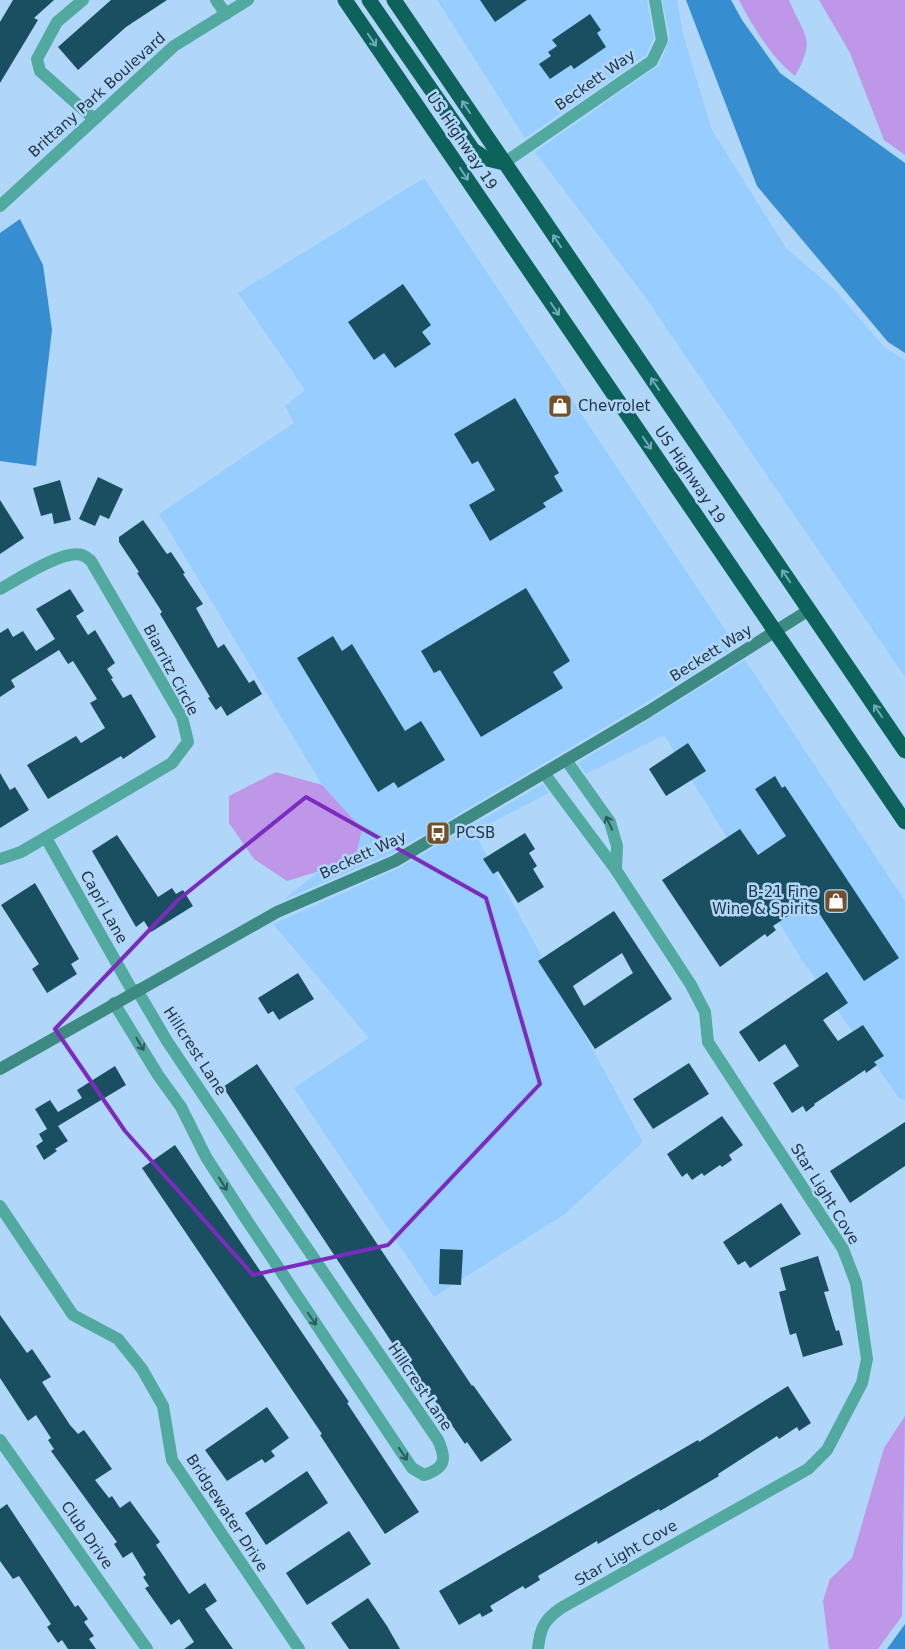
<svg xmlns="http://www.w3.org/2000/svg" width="905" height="1649" font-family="'DejaVu Sans',sans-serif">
<rect width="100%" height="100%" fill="#b0d7f9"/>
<g fill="#97ceff">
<polygon points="437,0 647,0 654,38 646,55 525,138"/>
<polygon points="662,0 677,0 683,34 712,130 786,248 835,290 885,348 905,360 905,677 643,294 535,152 659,65 670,39"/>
<polygon points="424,178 736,646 644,704 391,854 283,900 321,870 355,860 361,829 322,785 159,514 294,423 285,406 305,390 238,293"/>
<polygon points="745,660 905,901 905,1100 899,1098 802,960 664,735 586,774 578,763"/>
<polygon points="543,784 549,793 474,832 643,1142 565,1214 434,1297 294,1088 369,1038 273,924 399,868"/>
</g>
<g fill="#be97e8">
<path d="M739 0H789C804 37 817 37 795 76 772 58 752 26 739 0Z"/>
<polygon points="819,0 905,0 905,155 884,140 850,53"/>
<polygon points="276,772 322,785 362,829 355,860 287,881 254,859 229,823 229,796"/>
<polygon points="905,1416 902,1616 878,1649 829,1649 823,1601 830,1579 852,1558 884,1448"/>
</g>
<g fill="#368dcf">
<polygon points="686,0 731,0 742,20 780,73 905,163 905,353 888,342 757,186"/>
<polygon points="20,219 43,265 52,330 36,466 0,461 0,233"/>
<polygon points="905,1624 905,1649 887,1649"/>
</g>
<g fill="#1a4f62" fill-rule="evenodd">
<polygon points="13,0 54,0 34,18 38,20 0,83 0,22"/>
<polygon points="111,0 167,0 126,27 78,70 58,47"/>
<polygon points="480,0 527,0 495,22"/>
<polygon points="590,14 601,30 597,33 606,47 574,69 571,65 550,79 539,64 551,56 548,52 557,46 552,40"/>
<polygon points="403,284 431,325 422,332 431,344 395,368 384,353 374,360 348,322"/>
<polygon points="515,398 559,473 554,476 563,491 543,503 546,507 490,541 469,505 495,490 478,461 472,464 454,434"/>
<polygon points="98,477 123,489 109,519 100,515 95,526 79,519"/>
<polygon points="60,480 71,520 54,524 52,513 41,516 33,488"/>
<polygon points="0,500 24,538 0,554"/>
<polygon points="143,520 167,554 171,552 185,573 183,574 203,604 196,608 218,648 224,644 249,683 254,680 262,694 227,716 221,706 216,710 208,698 210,697 160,614 162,612 137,573 139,572 119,542 119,537"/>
<polygon points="526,588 570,661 553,672 563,688 481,737 440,670 434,673 421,651"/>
<polygon points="70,589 84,611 76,616 88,635 95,630 115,663 107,669 113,678 111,679 123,698 131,694 156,737 123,759 121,756 48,799 27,765 76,736 81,743 105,728 90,703 97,699 73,661 68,664 59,650 11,680 15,687 0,697 0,633 8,628 13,637 23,631 36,651 55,639 36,609"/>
<polygon points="333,636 342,651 352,644 405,731 421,721 445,760 398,788 394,782 378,792 297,658"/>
<polygon points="688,743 706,771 666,796 649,769"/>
<polygon points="0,773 10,790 15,787 29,810 0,828"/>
<polygon points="775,776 782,788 785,786 899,958 864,981 811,901 773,926 776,930 767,937 765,934 720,967 662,880 740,829 758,855 786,836 755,789"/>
<polygon points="525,833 535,849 529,853 537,866 533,869 544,887 518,903 498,871 493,874 483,859"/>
<polygon points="117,835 158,897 172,888 176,894 183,890 193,906 151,932 144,921 136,927 92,851"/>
<polygon points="35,883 79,959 71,964 77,974 47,993 32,969 39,964 1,905"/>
<path d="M614 911 672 999 595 1049 538 961ZM622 953 633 973 584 1006 573 986Z"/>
<polygon points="827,972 848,1003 823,1020 838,1041 863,1025 884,1056 874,1062 877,1065 866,1073 865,1070 814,1104 815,1105 806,1112 803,1106 792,1113 773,1083 799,1066 785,1044 759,1062 739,1032"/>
<polygon points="298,973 314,999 279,1020 273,1011 268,1014 258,998"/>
<polygon points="689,1063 709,1094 653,1129 633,1099"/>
<polygon points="257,1064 472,1386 473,1385 512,1440 481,1462 467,1442 465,1444 433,1398 430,1400 223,1087"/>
<polygon points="115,1066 126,1085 58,1126 68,1141 55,1149 57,1151 44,1160 36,1146 43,1141 39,1134 47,1129 35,1109 50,1100 58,1112 82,1098 77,1090"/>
<polygon points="722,1116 743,1145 729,1155 732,1160 722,1167 720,1165 704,1176 702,1173 692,1180 687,1173 682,1177 667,1154"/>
<polygon points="905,1122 905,1166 850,1203 830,1171"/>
<polygon points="175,1145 349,1402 347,1403 419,1512 385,1534 320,1435 322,1434 142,1168"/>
<polygon points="781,1203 801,1234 750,1268 745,1261 738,1265 723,1242"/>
<polygon points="440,1249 463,1250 461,1285 439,1284"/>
<polygon points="818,1256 829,1291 824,1292 836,1331 839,1330 843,1345 803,1357 796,1333 790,1335 787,1324 779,1292 786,1290 780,1268"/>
<polygon points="0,1315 27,1353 32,1349 51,1377 42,1382 70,1425 78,1434 84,1430 112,1469 95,1480 109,1498 112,1496 120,1508 130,1501 160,1542 156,1545 189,1594 205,1583 217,1601 205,1609 233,1649 184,1649 194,1642 179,1619 171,1625 145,1588 149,1586 143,1577 146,1575 132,1552 123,1558 114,1544 117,1542 51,1451 54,1449 48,1440 51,1438 36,1415 28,1421 0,1378"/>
<polygon points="788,1386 811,1423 799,1431 797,1427 779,1439 777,1436 718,1474 719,1476 660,1511 659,1509 598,1544 597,1541 538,1576 540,1580 525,1589 523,1586 490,1606 493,1611 482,1617 480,1613 459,1625 439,1591 698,1440 699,1442"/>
<polygon points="267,1407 289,1438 271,1451 275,1456 265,1463 262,1459 227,1481 205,1450"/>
<polygon points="307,1471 328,1503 266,1545 245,1513"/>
<polygon points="7,1504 75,1607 78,1605 88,1619 84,1622 94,1636 89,1639 96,1649 68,1649 62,1640 58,1643 47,1627 51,1624 19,1576 13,1579 0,1561 0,1509"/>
<polygon points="349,1531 371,1564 307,1605 286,1573"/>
<polygon points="368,1598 387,1626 400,1649 349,1649 331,1623"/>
</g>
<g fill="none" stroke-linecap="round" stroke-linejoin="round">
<g stroke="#52a99f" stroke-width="12">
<polyline points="83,0 57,22 37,59 40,71 94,119"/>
<polyline points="216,0 226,14"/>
<polyline points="504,163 652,61 662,40 655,0"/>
<polyline points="0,206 174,46 248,0"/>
<path d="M0 589C17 580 63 549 82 555 85 556 89 559 91 561L182 717 188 742 172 763 21 852 0 859"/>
<polyline points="566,760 610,822 617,846 616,870"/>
<polyline points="46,838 133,992"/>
<path d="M114 1003 158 1075 181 1107 206 1157 244 1216 412 1468 424 1475C445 1468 447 1460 438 1440L257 1175 167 1041 137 990"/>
<polyline points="0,1206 73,1315 118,1339 142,1369 163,1406 172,1460 299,1649"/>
<polyline points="0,1440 147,1649"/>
<path d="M538 1649C540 1628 544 1620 561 1608L808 1469 827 1450 862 1383 867 1359 856 1283 843 1249 708 1042 705 1012 691 985 616 870 544 773"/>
</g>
<polyline stroke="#3d8a82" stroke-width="12" points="0,1069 277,912 395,861 649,711 809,610"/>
<g stroke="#0d635c" stroke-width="15">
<polyline points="345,0 905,822"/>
<polyline points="369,0 473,150 487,159 504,163"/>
<polyline points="394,0 905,751"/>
</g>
</g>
<defs><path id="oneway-shaft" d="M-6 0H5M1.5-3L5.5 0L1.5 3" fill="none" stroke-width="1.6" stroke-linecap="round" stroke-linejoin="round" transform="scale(1.25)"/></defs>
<g stroke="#6fa9ba">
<use href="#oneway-shaft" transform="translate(372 40) rotate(56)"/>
<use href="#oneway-shaft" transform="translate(466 107) rotate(-124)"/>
<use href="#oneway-shaft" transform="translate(464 174) rotate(56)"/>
<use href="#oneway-shaft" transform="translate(557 241) rotate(-124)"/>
<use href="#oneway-shaft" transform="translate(555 309) rotate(56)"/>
<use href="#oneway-shaft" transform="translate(655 384) rotate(-124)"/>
<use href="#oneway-shaft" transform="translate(647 443) rotate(56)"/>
<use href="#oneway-shaft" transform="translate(786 576) rotate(-124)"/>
<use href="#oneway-shaft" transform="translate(878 711) rotate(-124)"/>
</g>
<g stroke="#315861">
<use href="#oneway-shaft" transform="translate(609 823) rotate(-115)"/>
<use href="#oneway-shaft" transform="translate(140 1044) rotate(60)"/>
<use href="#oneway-shaft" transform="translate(223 1184) rotate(58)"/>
<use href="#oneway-shaft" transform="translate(312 1319) rotate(56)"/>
<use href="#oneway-shaft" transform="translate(403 1454) rotate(56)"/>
</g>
<path fill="none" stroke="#7b2cbf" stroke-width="4" stroke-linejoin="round" d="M306 797 486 898 540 1084 388 1245 253 1275 125 1131 55 1029 178 900Z"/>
<defs>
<g id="shop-square" transform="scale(1.25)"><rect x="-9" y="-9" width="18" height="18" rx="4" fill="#74502a" stroke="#b0d7f9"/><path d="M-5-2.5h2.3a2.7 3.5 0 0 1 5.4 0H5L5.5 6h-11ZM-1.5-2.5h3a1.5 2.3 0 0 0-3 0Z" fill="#fff"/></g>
<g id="bus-square" transform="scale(1.25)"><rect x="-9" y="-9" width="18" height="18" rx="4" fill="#74502a" stroke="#b0d7f9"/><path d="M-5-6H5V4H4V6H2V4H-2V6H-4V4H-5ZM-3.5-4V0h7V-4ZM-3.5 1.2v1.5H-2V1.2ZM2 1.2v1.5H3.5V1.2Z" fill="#fff"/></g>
</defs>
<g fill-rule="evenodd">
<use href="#shop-square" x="560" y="406"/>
<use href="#bus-square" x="438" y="833"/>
<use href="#shop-square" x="836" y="901"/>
</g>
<g text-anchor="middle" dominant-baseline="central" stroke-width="5" stroke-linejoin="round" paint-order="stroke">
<g font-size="15" fill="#233647" stroke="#b0d7f9">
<text transform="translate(595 80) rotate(-35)">Beckett Way</text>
<text transform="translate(97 95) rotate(-42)">Brittany Park Boulevard</text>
<text transform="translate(462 141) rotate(56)">US Highway 19</text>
<text transform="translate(690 475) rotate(56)">US Highway 19</text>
<text transform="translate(711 653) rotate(-32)">Beckett Way</text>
<text transform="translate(171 670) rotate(62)">Biarritz Circle</text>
<text transform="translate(363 855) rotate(-25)">Beckett Way</text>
<text transform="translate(104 907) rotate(61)">Capri Lane</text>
<text transform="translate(195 1051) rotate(57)">Hillcrest Lane</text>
<text transform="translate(825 1194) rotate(58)">Star Light Cove</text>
<text transform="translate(420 1387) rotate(56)">Hillcrest Lane</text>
<text transform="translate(227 1513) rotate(57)">Bridgewater Drive</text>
<text transform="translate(87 1535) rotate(55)">Club Drive</text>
<text transform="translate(626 1553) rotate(-30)">Star Light Cove</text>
</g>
<g font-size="15" fill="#233647" stroke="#b0d7f9" text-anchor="start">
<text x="578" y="406">Chevrolet</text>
<text x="456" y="833">PCSB</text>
<text x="818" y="892" text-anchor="end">B-21 Fine<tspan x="818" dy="17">Wine &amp; Spirits</tspan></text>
</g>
</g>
</svg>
